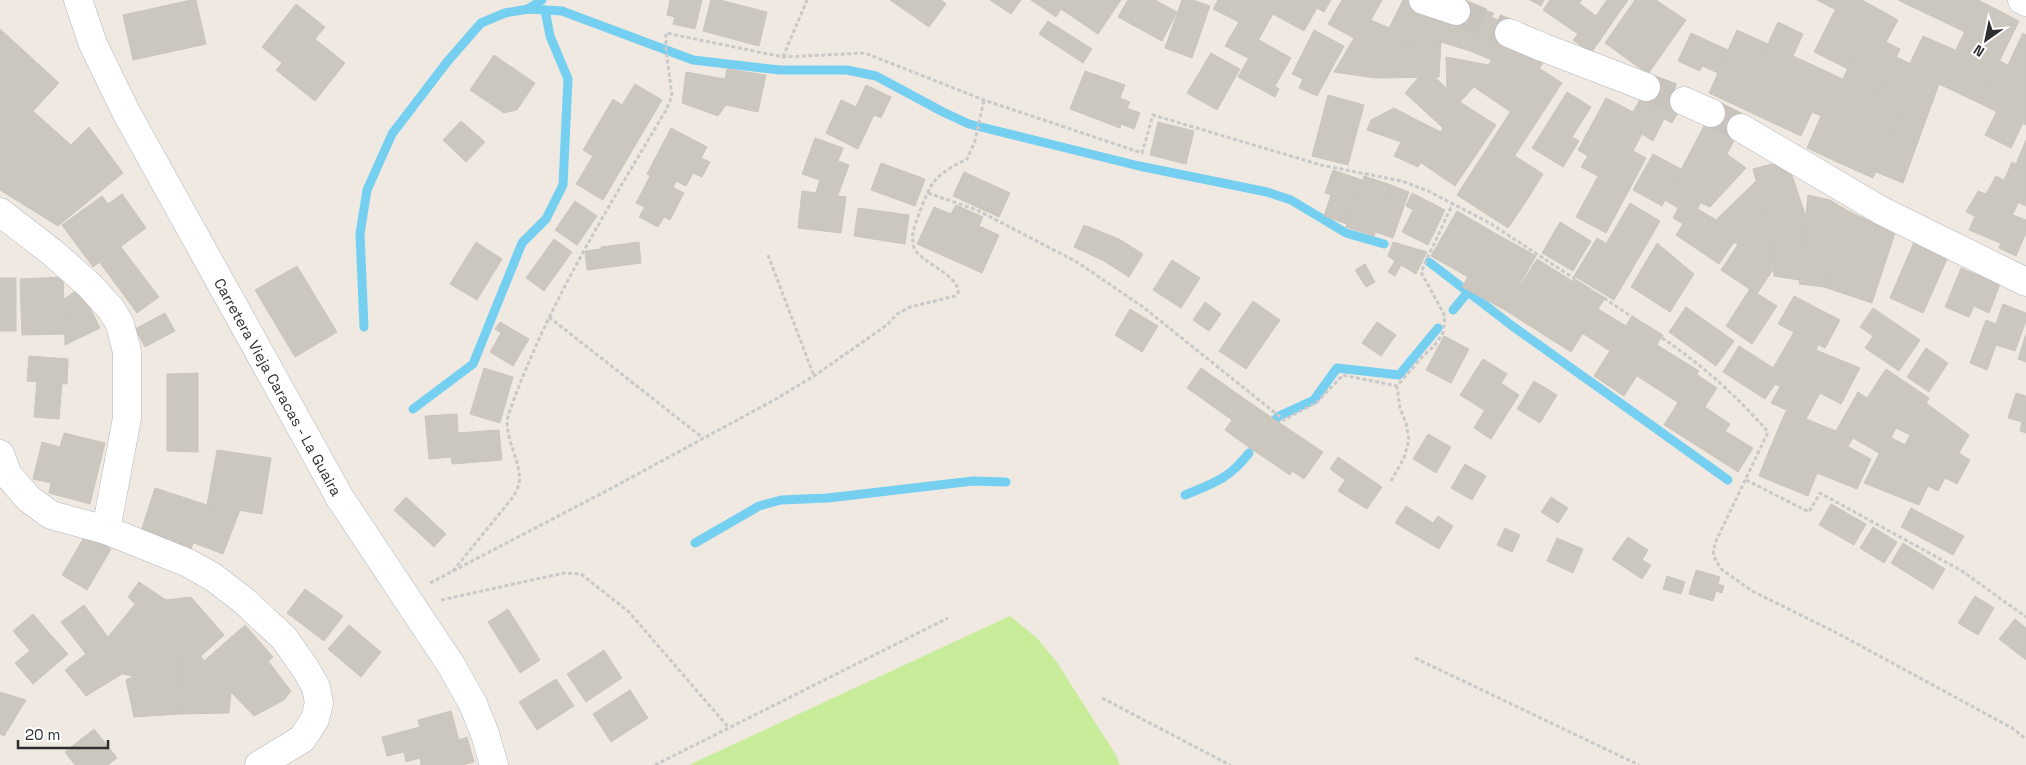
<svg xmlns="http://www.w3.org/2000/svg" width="2026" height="765" font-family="'Space Grotesk',sans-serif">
<rect width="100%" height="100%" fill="#efe9e1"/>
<polygon fill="#c9ec9a" points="1010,616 1037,638 1056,661 1116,755 1120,765 689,765"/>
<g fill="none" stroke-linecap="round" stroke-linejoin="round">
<g stroke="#75cff0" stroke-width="9">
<polyline points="528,9 542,0"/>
<polyline points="1429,262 1511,325 1728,480"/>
<polyline points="1453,310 1468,292"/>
<polyline points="364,327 360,234 367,190 392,134 447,62 481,23 505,13 528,9 562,11 693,60 780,70 847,70 876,76 943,112 969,124 1139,166 1267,192 1291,200 1346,233 1384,244"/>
<polyline points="413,409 473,364 522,243 546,219 563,185 568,79 550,36 545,10"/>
<polyline points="1276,419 1279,416 1314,400 1337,368 1399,375 1438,328"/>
<path d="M1185 495C1214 483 1229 479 1249 453"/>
<polyline points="695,543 759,506 781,500 828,498 973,481 1006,482"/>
</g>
</g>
<g fill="#cbc7bf" stroke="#cbc5ba">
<polygon points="191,0 196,0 206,44 133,60 123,15"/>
<polygon points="670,0 702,0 695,29 673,24 675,17 667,15"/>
<polygon points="711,0 720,0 767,12 759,46 703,31"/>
<polygon points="890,0 941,0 946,4 929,27"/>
<polygon points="990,0 1021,0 1011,14"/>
<polygon points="1031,0 1067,0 1056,17"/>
<polygon points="1067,0 1121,0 1098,34 1061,9"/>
<polygon points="1128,0 1155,0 1177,12 1162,41 1118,17"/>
<polygon points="1182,0 1193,0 1210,6 1192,58 1165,48"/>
<polygon points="1218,0 1244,0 1273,14 1248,58 1225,46 1239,22 1213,9"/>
<polygon points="1244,0 1276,0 1269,12"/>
<polygon points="1276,0 1331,0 1324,12 1317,8 1304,31 1269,12"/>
<polygon points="1342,0 1382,0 1371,20 1366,18 1354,38 1328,24"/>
<polygon points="1403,0 1409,0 1455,14 1441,42 1396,41 1401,33 1389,28"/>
<polygon points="1530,0 1544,0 1541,6"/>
<polygon points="1550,0 1582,0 1579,3 1596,16 1607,0 1628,0 1591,53 1573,40 1578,34 1543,10"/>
<polygon points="1635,0 1656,0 1686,20 1648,74 1605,43"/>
<polygon points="1817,0 1842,0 1836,10"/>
<polygon points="1842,0 1862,0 1873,6 1860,29 1833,14"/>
<polygon points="1898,0 1978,0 1980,1 1965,32"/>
<polygon points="1980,1 2019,21 1979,103 1939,84"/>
<polygon points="1460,3 1494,13 1470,51 1441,42"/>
<polygon points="296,4 325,27 315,39 345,63 315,101 276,70 282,63 262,47"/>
<polygon points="1873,6 1898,20 1886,42 1860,29"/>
<polygon points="1833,14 1865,32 1848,69 1814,52"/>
<polygon points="1492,17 1513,28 1492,60 1470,51"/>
<polygon points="1366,18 1401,33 1375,78 1334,72"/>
<polygon points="1048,21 1092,49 1083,63 1039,34"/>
<polygon points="1778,22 1803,34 1793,56 1830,73 1801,136 1739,107"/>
<polygon points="0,29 59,83 33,111 71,145 89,127 123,173 58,226 0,190"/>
<polygon points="1314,30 1344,46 1317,96 1299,88 1303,79 1292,74"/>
<polygon points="1737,30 1768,44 1739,107 1709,93"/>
<polygon points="1865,32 1900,49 1878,96 1843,79"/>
<polygon points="1691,33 1728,50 1718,73 1702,66 1700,71 1678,61"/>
<polygon points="2023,33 2026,35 2026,93 2010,85 2018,70 2008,65"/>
<polygon points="1923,36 1955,50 1939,84 1916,75 1920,68 1910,63"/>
<polygon points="1506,38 1543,63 1511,112 1474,87"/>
<polygon points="1259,40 1291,58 1275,86 1279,89 1275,97 1238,77"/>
<polygon points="1396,41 1441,42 1439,77 1375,78"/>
<polygon points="1211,53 1240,69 1217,110 1187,93"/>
<polygon points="494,55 535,83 517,110 504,113 470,90"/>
<polygon points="1446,57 1489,65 1474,87 1460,102 1447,90"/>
<polygon points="1896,57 1920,68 1873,178 1846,166"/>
<polygon points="2000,61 2018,70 1997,112 1979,103"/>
<polygon points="1539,68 1562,83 1523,143 1500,128"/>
<polygon points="727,69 766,75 758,112 726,105 718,116 682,103 686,72 725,79"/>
<polygon points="1085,71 1125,85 1120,98 1130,102 1127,108 1140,113 1134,129 1121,124 1120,128 1070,109"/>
<polygon points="1830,73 1878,96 1846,166 1807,148 1821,116 1812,112"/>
<polygon points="1916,75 1939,84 1903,183 1876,172"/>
<polygon points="1435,77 1460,102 1443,128 1405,93 1418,78"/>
<polygon points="635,84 662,100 603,200 576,184 593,156 583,150 613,99 622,105"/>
<polygon points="866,85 891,97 881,118 856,107"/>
<polygon points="2010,85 2026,93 2026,125 2023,123 2011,148 1985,135"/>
<polygon points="1647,86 1685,100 1672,123 1637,105"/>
<polygon points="1567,92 1591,107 1572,137 1579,141 1563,167 1532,148"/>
<polygon points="1328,95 1364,105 1348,165 1312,156"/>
<polygon points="1606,98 1633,112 1598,176 1581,167 1588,156 1578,150"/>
<polygon points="841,100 874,115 858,149 826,133"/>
<polygon points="1460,102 1496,125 1478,152 1443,128"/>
<polygon points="1637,105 1664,119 1653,141 1642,134 1633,151 1617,142"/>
<polygon points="1714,107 1744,122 1692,219 1688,216 1683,224 1673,218 1678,208 1665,200"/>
<polygon points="1394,108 1413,118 1401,142 1367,130 1371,120"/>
<polygon points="1413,118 1441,132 1418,167 1394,156"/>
<polygon points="461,121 485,142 466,162 443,140"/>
<polygon points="1158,122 1194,131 1186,164 1150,155"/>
<polygon points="671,128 707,147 701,158 710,162 702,177 693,173 686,186 676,181 673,188 647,174"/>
<polygon points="1443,128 1478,152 1455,186 1420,162"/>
<polygon points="1500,128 1523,143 1498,182 1475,167"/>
<polygon points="815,138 843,148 838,161 849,165 838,195 816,192 820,180 802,174"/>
<polygon points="2026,140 2026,206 1998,194 2012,162 2016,164"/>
<polygon points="1617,142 1646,158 1628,192 1598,176"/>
<polygon points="1653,154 1681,169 1662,206 1633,190"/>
<polygon points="1727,154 1746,168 1710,207 1701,203"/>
<polygon points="1515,156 1543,174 1527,200 1498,182"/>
<polygon points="1787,160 1806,217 1799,280 1774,276 1770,231 1753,169"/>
<polygon points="881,163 925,179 915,206 871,190"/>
<polygon points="1475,167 1498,182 1480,210 1457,195"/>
<polygon points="1333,170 1362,180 1347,224 1324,216 1331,195 1325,193"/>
<polygon points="964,172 1010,193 999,217 953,196"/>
<polygon points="650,176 684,193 670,220 664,217 658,227 639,217 645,207 636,203"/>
<polygon points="1364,176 1391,185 1374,236 1346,227"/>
<polygon points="1598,176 1628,192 1606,233 1576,217"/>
<polygon points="1996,176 2004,180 1998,194 2018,203 2000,243 1969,230 1975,216 1966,212 1978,191 1986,194"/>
<polygon points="1756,181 1770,231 1772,252 1745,234 1738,245 1734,242 1719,264 1676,235 1688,216 1692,219 1698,209 1716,220"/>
<polygon points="1498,182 1527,200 1508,228 1480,210"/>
<polygon points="1391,185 1409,192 1393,238 1375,232"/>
<polygon points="802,191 846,197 841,233 798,228"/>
<polygon points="1412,193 1445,210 1428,245 1402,232 1413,210 1406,206"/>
<polygon points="122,194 146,228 93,267 62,225 102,196 108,204"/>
<polygon points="1808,195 1830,200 1848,211 1824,287 1799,284"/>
<polygon points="575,201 597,216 577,245 555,230"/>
<polygon points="1630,203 1660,221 1637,261 1606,244"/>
<polygon points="956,205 983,217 979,226 999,235 982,273 917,244 934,207 951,214"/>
<polygon points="858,208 909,215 905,244 854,236"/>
<polygon points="1457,211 1493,232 1468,277 1431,256"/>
<polygon points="1848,211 1895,233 1872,303 1824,287"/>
<polygon points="2013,215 2026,220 2026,233 2016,256 1999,248"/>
<polygon points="1560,222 1591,241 1573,271 1542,253"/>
<polygon points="1084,225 1119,239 1104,261 1074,247"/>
<polygon points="1493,232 1536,256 1505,310 1462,287"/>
<polygon points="1745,234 1772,252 1774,268 1757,294 1721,270"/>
<polygon points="1597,238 1637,261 1614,300 1574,276"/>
<polygon points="554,239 572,252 544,291 526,278"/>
<polygon points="1119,239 1143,254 1129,277 1104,261"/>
<polygon points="476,242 502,259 477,300 450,284"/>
<polygon points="639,242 641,263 587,270 585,251 601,249 601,247"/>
<polygon points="1393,242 1427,252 1416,274 1401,265 1395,276 1388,272 1395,261 1388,256"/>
<polygon points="1914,242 1948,257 1923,313 1890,298"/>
<polygon points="1657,243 1694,274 1670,312 1631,287"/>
<polygon points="121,247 159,297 137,313 100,263"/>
<polygon points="1537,259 1574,282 1541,333 1505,310"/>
<polygon points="1172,260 1200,278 1181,308 1153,290"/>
<polygon points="1365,264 1375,282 1366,287 1355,270"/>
<polygon points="297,266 337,332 295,357 255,290"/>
<polygon points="1961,268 2000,284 1989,313 1974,306 1969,317 1945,307"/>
<polygon points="63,277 65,334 22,335 20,279"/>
<rect x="0" y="278" width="16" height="53"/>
<polygon points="1575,279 1605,298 1571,352 1541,333"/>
<polygon points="80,288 100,328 65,345 64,299"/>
<polygon points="1750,289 1777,306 1752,344 1726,326"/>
<polygon points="1794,296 1840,320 1825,348 1778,324"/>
<polygon points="1253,301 1280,320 1246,369 1219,351"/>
<polygon points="1205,302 1221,314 1209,331 1193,320"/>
<polygon points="2003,304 2026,313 2026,321 2015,351 1996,345 1987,370 1970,363 1986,320 1996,324"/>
<polygon points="1686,307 1734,341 1716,366 1669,332"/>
<polygon points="1873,308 1920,340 1899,371 1865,348 1873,336 1860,327"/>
<polygon points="1130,309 1158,326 1142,352 1115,335"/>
<polygon points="1598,309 1626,326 1610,351 1582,333"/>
<polygon points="165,313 175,331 145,347 135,329"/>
<polygon points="1632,316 1663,335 1624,396 1594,376"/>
<polygon points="500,322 529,339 513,366 490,352 501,333 495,329"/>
<polygon points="1377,322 1396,335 1381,356 1362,343"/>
<polygon points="1794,332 1818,345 1816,350 1860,368 1841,404 1820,393 1806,419 1771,403 1786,376 1773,368"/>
<polygon points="2026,334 2026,362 2018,359"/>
<polygon points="1444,336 1469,349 1451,383 1426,370"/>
<polygon points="1657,345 1699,371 1679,403 1637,376"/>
<polygon points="1739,346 1786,376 1779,386 1775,384 1765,399 1723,372"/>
<polygon points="1926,348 1948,363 1929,392 1907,377"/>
<polygon points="29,356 68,359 67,384 27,381"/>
<polygon points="1483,359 1507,374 1484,410 1460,395"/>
<polygon points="484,368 513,377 500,423 470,414"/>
<polygon points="1201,368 1246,400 1232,420 1187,388"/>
<polygon points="1886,369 1929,398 1910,435 1896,428 1900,420 1867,398"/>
<polygon points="198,373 198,427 167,427 167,374"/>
<polygon points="1696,374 1717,388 1685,438 1664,425"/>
<polygon points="37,381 62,383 59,419 34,417"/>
<polygon points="1534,381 1557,395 1540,423 1517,409"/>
<polygon points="1501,383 1519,395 1491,439 1474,428"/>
<polygon points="1858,392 1900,420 1891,438 1888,436 1879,453 1853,438 1848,446 1832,438"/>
<polygon points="2016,393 2026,396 2026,433 2020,431 2022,422 2008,418"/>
<polygon points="1246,400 1271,417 1250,448 1225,430"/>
<polygon points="1926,403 1969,435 1959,453 1970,460 1957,484 1945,478 1938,491 1876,460 1888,436 1905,445"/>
<polygon points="1705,407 1730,424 1710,454 1685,438"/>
<polygon points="1786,411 1836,431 1817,473 1768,453"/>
<polygon points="457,414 458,433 499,430 502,460 452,464 451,457 429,459 425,416"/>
<polygon points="1271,417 1323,452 1304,479 1292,471 1290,475 1250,448"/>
<polygon points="167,427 198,427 198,452 167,451"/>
<polygon points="1725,431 1753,448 1738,472 1710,454"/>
<polygon points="64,433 105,443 90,504 49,493 51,483 33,479 42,442 60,447"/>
<polygon points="1428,434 1451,447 1436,473 1413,459"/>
<polygon points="1832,438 1871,459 1857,489 1817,473"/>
<polygon points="217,450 271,458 262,514 207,505"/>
<polygon points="1768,453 1817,473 1808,496 1759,476"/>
<polygon points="1338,457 1382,487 1367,509 1338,491 1345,480 1330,469"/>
<polygon points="1876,460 1928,486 1919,505 1864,483"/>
<polygon points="1465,464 1486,476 1472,500 1451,488"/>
<polygon points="155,488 207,505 191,549 141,531"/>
<polygon points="406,497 446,534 434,547 394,510"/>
<polygon points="1551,497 1568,508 1558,523 1541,512"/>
<polygon points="1831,504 1866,524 1854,545 1819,525"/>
<polygon points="207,505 240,510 223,554 194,543"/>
<polygon points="1406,506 1433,523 1438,516 1453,526 1439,549 1395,523"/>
<polygon points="1911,508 1964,536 1953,555 1901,527"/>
<polygon points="1873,527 1897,542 1884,563 1860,548"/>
<polygon points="1505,528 1520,535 1512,552 1497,545"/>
<polygon points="86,534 111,549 87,590 62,575"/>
<polygon points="1628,537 1648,550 1642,560 1651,565 1642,579 1612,559"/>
<polygon points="1557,538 1583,549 1573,573 1547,561"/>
<polygon points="1903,543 1945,569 1933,589 1891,563"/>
<polygon points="1696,570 1720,577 1718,584 1724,586 1722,593 1716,591 1713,601 1689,594"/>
<polygon points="1667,576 1685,582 1681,594 1663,589"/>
<polygon points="139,582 166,600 149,618 128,597"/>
<polygon points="305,589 343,616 324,641 287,613"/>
<polygon points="1975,596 1994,608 1978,635 1958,623"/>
<polygon points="191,597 224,635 201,656 204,661 178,663 149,618 166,600"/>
<polygon points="136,603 149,618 173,656 133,676 122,674 86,696 65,670 108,637"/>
<polygon points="84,605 108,637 86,654 61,622"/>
<polygon points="508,609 540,660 520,673 488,622"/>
<polygon points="33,614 50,634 30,651 13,631"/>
<polygon points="2015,619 2026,628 2026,660 1999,639"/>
<polygon points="245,625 273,657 231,692 204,661"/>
<polygon points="349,625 381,652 361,677 328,649"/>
<polygon points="50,634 68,654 33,684 15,663"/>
<polygon points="604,650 622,678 586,702 567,674"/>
<polygon points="173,656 178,663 179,714 134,717 126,680"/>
<polygon points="204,661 231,692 229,713 179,714 178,663"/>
<polygon points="268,661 291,691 284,700 254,716 231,692"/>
<polygon points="556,679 574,706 537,730 519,702"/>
<polygon points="630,690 648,718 611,742 593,714"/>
<polygon points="0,692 26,700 4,736 0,734"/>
<polygon points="451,711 459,740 467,737 474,762 462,765 421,765 420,758 406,762 404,752 387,756 382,737 420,727 418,720"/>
<polygon points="94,729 117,758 108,765 75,765 65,752"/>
</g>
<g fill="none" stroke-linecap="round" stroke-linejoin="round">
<g stroke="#c8c4bd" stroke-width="28" stroke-dasharray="28 14" stroke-linecap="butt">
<polyline points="1456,11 1509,33"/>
<polyline points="1646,87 1684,101"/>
<polyline points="1711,113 1741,128"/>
</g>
<g stroke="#b4b7c1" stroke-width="29">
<g id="minor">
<polyline points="78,0 93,44 126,112 340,498 451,665 473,704 485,734 494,765"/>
<polyline points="1423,0 1456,11"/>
<polyline points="2022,0 2026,2"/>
<polyline points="1509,33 1542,47 1646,87"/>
<polyline points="1684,101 1711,113"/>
<polyline points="1741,128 1882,211 2026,282"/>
<polyline points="0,212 53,253 89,285 111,309 120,324 127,352 127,418 106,530"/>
<polyline points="0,454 8,475 29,499 51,515 106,530 188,563 213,577 243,600 284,638 305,668 316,687 319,703 315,719 302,739 259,765"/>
</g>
</g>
<g stroke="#c9c9c9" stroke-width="3" stroke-dasharray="4 2.5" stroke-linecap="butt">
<polyline points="783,57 807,0"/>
<polyline points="928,193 977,210 1077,262 1143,307 1284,420 1317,402 1343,375 1397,386"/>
<polyline points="768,255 814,376"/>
<polyline points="1604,298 1632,317"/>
<polyline points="549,317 703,438"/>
<path d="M1662 338C1700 363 1738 397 1768 432L1715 543 1713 555 1721 569 1752 591 1837 633 2012 728 2026 739"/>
<polyline points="1746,480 1809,512 1820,493 1962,571 2026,617"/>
<polyline points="1391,481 1404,458 1409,440 1406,423 1400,408 1397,386 1421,358 1434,346 1443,333 1445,316 1421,272 1453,203"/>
<path d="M453 571 513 497C515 493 518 488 519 484 523 462 501 435 509 413 547 305 608 208 666 110L672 96 666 49V33L783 57 865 53 984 100 1142 153 1153 115 1321 165 1402 181 1428 191 1488 222 1575 279"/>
<path d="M430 583 610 489 776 399 814 376 887 325 897 314 910 307 955 296 958 293C960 275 921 263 914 248 913 244 912 236 913 233 914 225 928 189 933 183 941 172 955 165 967 159L975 141 984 100"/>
<polyline points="441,600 564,573 581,574 629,612 729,728"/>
<polyline points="1415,658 1639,765"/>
<polyline points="1102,698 1230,765"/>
<polyline points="655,765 948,618"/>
</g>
<use href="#minor" stroke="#fff" stroke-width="28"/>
</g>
<g text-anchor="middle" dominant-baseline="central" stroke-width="4.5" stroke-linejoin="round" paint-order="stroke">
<g font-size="15" fill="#2e2e2e" stroke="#fff">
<text transform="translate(278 387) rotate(61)">Carretera Vieja Caracas - La Guaira</text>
</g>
</g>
<g transform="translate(1986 40) rotate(213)" stroke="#ffffff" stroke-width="4" paint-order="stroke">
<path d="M0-4L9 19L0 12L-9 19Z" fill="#2e2e2e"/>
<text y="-8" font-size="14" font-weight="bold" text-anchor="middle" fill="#2e2e2e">N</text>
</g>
<path d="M18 740v8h90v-8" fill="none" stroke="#2e2e2e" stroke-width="2.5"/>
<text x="25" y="740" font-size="15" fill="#2e2e2e" stroke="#ffffff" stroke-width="4" paint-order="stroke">20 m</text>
</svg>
